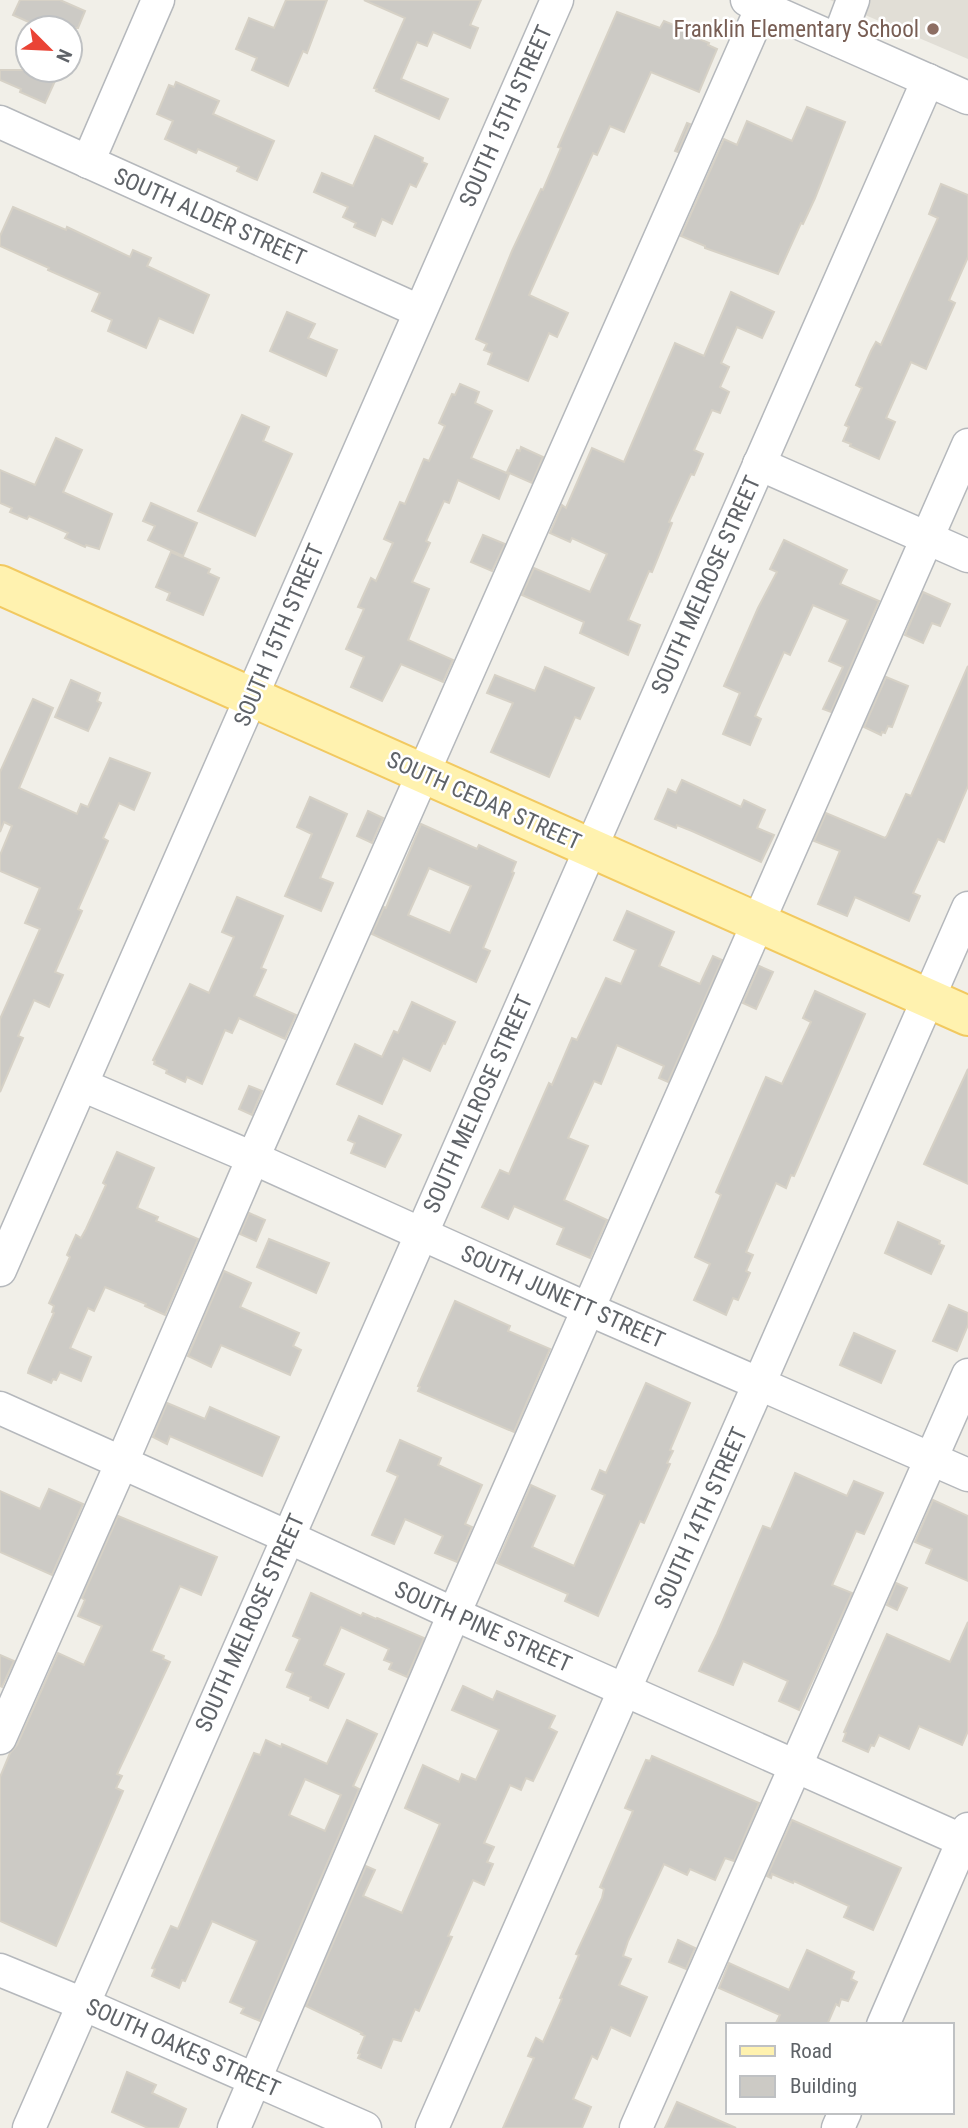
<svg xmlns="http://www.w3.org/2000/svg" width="968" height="2128" font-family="'Roboto Condensed',sans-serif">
<rect width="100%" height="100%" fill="#f1efe8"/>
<polygon fill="#e1ded6" points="830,0 968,0 968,59"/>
<g fill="#cccac5" stroke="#d6d1c6" stroke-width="2" fill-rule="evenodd">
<polygon points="20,0 60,0 85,11 78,28 42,28 13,15"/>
<polygon points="286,0 327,0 307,53 303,51 288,86 252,70 257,58 236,49 249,18 274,28"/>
<polygon points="364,0 481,0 470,25 478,28 470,48 433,32 427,46 417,42 401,79 448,99 439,119 376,91 377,89 374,88 405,18"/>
<polygon points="617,12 660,28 664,21 686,30 685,33 709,43 708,45 717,49 699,92 651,72 624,132 610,126 597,155 593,153 529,295 568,313 557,337 549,333 528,381 488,364 492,353 484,350 487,344 476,339 512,251 541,189 543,190 561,148 558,147"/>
<polygon points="0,70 60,70 45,103 20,92 21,89 0,80"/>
<polygon points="176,82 219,101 213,114 274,141 257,180 237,171 239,167 198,149 196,153 165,139 173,121 157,114 169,85 174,87"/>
<polygon points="807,107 845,122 815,198 803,224 801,223 778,274 705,248 705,246 681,236 724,139 737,145 747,121 792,141"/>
<polygon points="687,123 690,124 678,152 675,151"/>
<polygon points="375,136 423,158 422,162 427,164 416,187 410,184 392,224 382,219 375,236 354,227 356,223 343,217 348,207 314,192 322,173 353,186"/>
<polygon points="941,184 968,195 968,257 949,300 955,303 926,369 911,362 886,418 895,422 879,459 850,446 851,444 843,441 849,427 845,425 862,388 856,385 871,351 876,342 881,345 938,218 929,214"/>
<polygon points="13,207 66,230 67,227 130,257 133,250 151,258 147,266 209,295 193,333 159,318 146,348 108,331 112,320 92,311 100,293 48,270 49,268 0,246 0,236"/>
<polygon points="731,292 774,312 762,338 737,327 721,363 729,367 720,387 729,392 720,413 712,410 694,450 703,454 694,475 691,474 669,522 672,523 652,572 649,571 628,620 640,625 628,655 580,633 584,622 522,595 534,568 590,592 607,554 572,538 570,542 550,533 562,505 566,508 592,448 624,462 675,343 704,356"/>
<polygon points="287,312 315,324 308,338 337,350 326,376 270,351"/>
<polygon points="460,384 479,392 475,403 492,411 471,458 509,474 499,499 458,480 449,503 444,501 426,541 430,543 412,582 429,589 408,640 453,660 443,682 401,664 382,701 351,687 364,657 346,649 364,609 358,607 371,578 376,581 393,543 384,539 400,502 405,504 424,459 429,461 445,426 439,423 452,394 455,395"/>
<polygon points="242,415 269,427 263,441 292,454 255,536 198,511"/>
<polygon points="56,438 82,450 63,492 112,514 99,549 86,545 85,547 65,538 68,533 29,516 27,519 10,512 12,508 0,503 0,470 35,485"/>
<polygon points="521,447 543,457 532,483 507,472 517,450 520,451"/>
<polygon points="151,503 197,523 183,556 148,540 155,526 143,521"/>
<polygon points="483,535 505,544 492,571 471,562"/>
<polygon points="784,540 847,570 840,584 879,601 831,712 823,709 843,667 829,661 848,620 813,605 790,655 784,652 755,716 761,719 750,745 723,734 740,693 724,686 758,608 777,572 770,569"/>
<polygon points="171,552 210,569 208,573 219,578 203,615 167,600 170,593 156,587"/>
<polygon points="923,592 950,604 940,626 932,623 923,643 905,635"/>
<polygon points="968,666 968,786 944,842 938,839 913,893 920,896 909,921 855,897 847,916 818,904 840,851 814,841 826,813 885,838 887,836 906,794 911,796"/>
<polygon points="545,667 594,688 580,719 575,717 549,777 491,752 513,703 487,693 495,675 535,691"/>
<polygon points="886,677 908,686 892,727 888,726 885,733 882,732 881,735 864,727"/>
<polygon points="71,680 100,693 97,701 101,703 88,731 55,717"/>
<polygon points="33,699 53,708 19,788 77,814 81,804 88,807 110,758 150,773 134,810 119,803 103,838 108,841 78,909 82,911 55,972 63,975 49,1007 34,1000 18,1036 23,1038 0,1092 0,1019 40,929 25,923 40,888 0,871 0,855 12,826 4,822 0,832 0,772"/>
<polygon points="682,780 741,807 744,800 765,810 757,828 774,835 761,862 692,831 677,825 676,828 655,819 668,789 676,793"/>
<polygon points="310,797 347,814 320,878 333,883 321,911 285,896 312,834 297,827"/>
<polygon points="368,811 383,818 372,843 357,836"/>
<path d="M421 824 477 849 479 845 516 862 512 872 514 873 483 948 490 951 476 982 372 934 384 907 386 908ZM429 868 471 886 450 933 408 915Z"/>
<polygon points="237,897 283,916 261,968 266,970 254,996 296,1015 285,1039 239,1018 232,1033 225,1030 202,1084 187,1077 185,1082 166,1073 167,1070 154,1064 155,1061 153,1060 190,984 209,993 234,937 222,932"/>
<polygon points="627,911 674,932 659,966 700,984 713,956 722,960 668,1082 659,1078 664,1066 617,1045 601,1084 594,1081 568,1138 588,1146 564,1200 607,1220 590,1258 557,1244 564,1228 514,1206 508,1219 482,1207 500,1170 509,1174 549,1083 552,1085 572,1038 577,1040 606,978 621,984 636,950 614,940"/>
<polygon points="759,966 773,972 756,1009 743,1003"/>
<polygon points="815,991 865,1014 794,1176 791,1175 786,1188 776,1183 746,1252 753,1255 746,1271 750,1273 738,1300 733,1298 726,1315 694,1300 710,1264 695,1257 721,1195 716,1192 766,1077 782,1084 811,1022 803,1018"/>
<polygon points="412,1002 455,1022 445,1044 443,1043 430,1071 403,1058 382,1104 337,1084 355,1044 382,1057 394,1031 398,1033"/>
<polygon points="968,1069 968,1184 924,1164"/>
<polygon points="249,1086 262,1091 252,1115 239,1109"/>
<polygon points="359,1116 401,1135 385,1167 351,1153 355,1143 348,1140"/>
<polygon points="117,1152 154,1168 137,1208 158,1217 156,1221 198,1239 165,1315 145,1306 146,1304 105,1287 94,1311 88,1308 70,1348 91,1357 81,1381 60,1372 56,1380 53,1379 51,1383 28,1373 29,1369 54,1313 52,1312 54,1306 49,1303 70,1257 67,1255 76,1235 81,1238 86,1229 106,1185 103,1183"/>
<polygon points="249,1213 265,1220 256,1241 240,1234"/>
<polygon points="898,1222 940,1241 939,1244 944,1246 931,1274 885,1253"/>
<polygon points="269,1239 329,1263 316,1293 257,1267"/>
<polygon points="224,1271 251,1283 240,1307 299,1333 293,1346 301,1350 290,1375 221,1345 211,1367 188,1356"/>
<polygon points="455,1301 510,1326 508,1331 550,1349 514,1432 418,1391 420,1387 418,1386"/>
<polygon points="949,1305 968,1313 968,1325 957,1351 933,1341"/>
<polygon points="854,1333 895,1351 881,1383 840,1365"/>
<polygon points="646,1383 690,1403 670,1450 673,1451 667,1463 670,1464 644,1523 640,1521 598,1616 565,1601 568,1594 497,1563 531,1485 555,1496 532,1547 574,1566 605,1495 592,1489 600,1470 606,1473"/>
<polygon points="167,1403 205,1419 210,1407 279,1437 262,1476 170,1436 167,1444 153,1437"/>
<polygon points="400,1440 441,1458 438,1465 482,1485 465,1524 472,1527 457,1562 435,1553 443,1536 405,1519 394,1544 372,1535 398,1476 387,1471"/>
<polygon points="795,1473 847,1496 854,1481 883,1493 864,1534 856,1531 832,1585 852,1593 799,1710 779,1701 788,1681 743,1661 733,1685 699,1671 717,1634 763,1526 771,1529"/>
<polygon points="49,1489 83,1504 52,1575 0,1552 0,1491 40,1509"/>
<polygon points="933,1500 968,1516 968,1581 926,1563 932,1549 915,1542"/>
<polygon points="118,1516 217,1557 201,1595 180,1586 151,1651 164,1656 163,1659 170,1662 117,1774 122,1776 116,1788 123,1791 56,1946 0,1921 0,1777 10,1753 17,1745 58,1653 84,1665 102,1626 78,1616 85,1600 82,1598"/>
<polygon points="896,1583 907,1588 897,1610 887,1605"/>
<polygon points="311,1593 361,1616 363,1613 376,1619 377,1618 424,1638 407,1677 389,1669 392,1663 384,1660 389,1649 341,1627 324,1665 344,1674 328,1708 310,1700 311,1697 287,1687 293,1673 286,1670 300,1639 293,1636"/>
<polygon points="968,1622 968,1731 962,1745 919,1726 909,1749 879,1735 874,1746 871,1745 868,1752 843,1741 846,1733 844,1732 887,1634 950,1662"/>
<polygon points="0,1655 14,1661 2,1687 0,1686"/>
<polygon points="463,1686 493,1700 497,1691 555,1716 549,1728 557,1732 533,1781 526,1778 521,1790 510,1785 484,1843 494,1847 487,1862 493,1864 484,1885 473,1880 448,1936 452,1937 419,2011 415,2009 401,2041 393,2039 381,2068 358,2058 360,2054 358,2053 365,2036 361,2034 362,2033 306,2006 366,1866 375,1870 363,1896 402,1913 440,1824 405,1808 423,1765 459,1782 462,1774 476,1780 499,1730 452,1710"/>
<path d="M347 1720 377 1734 353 1786 359 1789 260 2021 241 2013 244 2008 230 2002 257 1941 212 1921 185 1981 182 1980 179 1988 152 1976 155 1969 152 1968 171 1926 178 1929 254 1753 260 1755 266 1740 281 1747 282 1744 327 1764ZM305 1779 341 1795 325 1831 289 1815Z"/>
<polygon points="652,1756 759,1803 734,1861 725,1858 715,1880 690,1869 687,1875 664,1864 628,1941 623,1956 631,1959 619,1985 647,1997 630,2036 611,2027 597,2059 592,2056 573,2099 591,2107 582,2128 503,2128 534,2058 528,2056 536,2038 543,2042 562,1999 560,1998 579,1955 576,1954 602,1898 604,1889 600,1887 633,1811 625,1808 646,1760 650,1761"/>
<polygon points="792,1820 901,1868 873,1930 844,1917 849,1906 794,1881 793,1883 772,1874 771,1878 767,1876"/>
<polygon points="678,1940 695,1948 686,1969 669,1962"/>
<polygon points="807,1950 854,1972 851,1979 857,1982 848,2001 841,1999 839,2006 836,2004 827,2025 775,2025 780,2015 719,1988 729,1963 789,1990"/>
<polygon points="127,2072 156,2085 152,2093 186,2109 178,2128 148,2128 112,2112"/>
<polygon points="677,2102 736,2128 665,2128"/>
</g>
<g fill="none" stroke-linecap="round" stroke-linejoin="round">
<g stroke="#b5b8bc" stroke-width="35">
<g id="minor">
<polyline points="747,0 968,98"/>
<polyline points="838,40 853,0"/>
<polyline points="0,122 419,311"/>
<polyline points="88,162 158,0"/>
<polyline points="759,464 968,556"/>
<polyline points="82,1085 253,1158 588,1309 968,1475"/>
<polyline points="0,1270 557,0"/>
<polyline points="0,1408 288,1537 454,1614 968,1843"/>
<polyline points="0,1738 122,1462 253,1158 762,7"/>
<polyline points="0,1970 83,2004 365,2128"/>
<polyline points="883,2025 968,1829"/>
<polyline points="29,2128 928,80"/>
<polyline points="234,2128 454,1614 968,445"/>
<polyline points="432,2128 968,908"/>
<polyline points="636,2128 968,1375"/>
<polyline points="838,2128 845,2112"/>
</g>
</g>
<g stroke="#f2c960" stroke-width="42">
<path id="major" d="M0 585C323 727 644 874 968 1016"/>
</g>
<use href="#minor" stroke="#fff" stroke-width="32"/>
<use href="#major" stroke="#fff2af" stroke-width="38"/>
</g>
<circle fill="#8d6e63" stroke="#fff" stroke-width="2.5" cx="933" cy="29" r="7"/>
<g text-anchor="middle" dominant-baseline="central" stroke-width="5" stroke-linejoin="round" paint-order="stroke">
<g font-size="23" fill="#785e54" stroke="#fff" text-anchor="end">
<text x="919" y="29">Franklin Elementary School</text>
</g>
<g font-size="23" fill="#5f6368" stroke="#fff">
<text transform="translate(506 116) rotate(-66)">SOUTH 15TH STREET</text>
<text transform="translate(210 217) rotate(24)">SOUTH ALDER STREET</text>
<text transform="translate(706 585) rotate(-66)">SOUTH MELROSE STREET</text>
<text transform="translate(279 635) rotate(-67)">SOUTH 15TH STREET</text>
<text transform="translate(484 801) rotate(24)">SOUTH CEDAR STREET</text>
<text transform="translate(478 1104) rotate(-66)">SOUTH MELROSE STREET</text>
<text transform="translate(563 1297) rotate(24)">SOUTH JUNETT STREET</text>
<text transform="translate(701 1518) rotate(-66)">SOUTH 14TH STREET</text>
<text transform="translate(250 1623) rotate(-66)">SOUTH MELROSE STREET</text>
<text transform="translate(483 1627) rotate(24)">SOUTH PINE STREET</text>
<text transform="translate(183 2048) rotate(24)">SOUTH OAKES STREET</text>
</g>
</g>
<rect x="726" y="2023" width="228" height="91" fill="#ffffff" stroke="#bfc1c3" stroke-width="2"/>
<rect x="740" y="2046" width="35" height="10" fill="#fff2af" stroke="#bfc1c3" stroke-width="2"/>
<text x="790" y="2058" font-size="21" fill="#5f6368">Road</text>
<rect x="740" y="2076" width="35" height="21" fill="#cccac5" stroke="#bfc1c3" stroke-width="2"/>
<text x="790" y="2093" font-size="21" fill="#5f6368">Building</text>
<g transform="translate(49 49) rotate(114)"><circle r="33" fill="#ffffff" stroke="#bfc1c3" stroke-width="2"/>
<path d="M0-5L12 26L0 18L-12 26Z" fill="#ea4335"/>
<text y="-10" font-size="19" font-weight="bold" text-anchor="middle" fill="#5f6368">N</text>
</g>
</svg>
